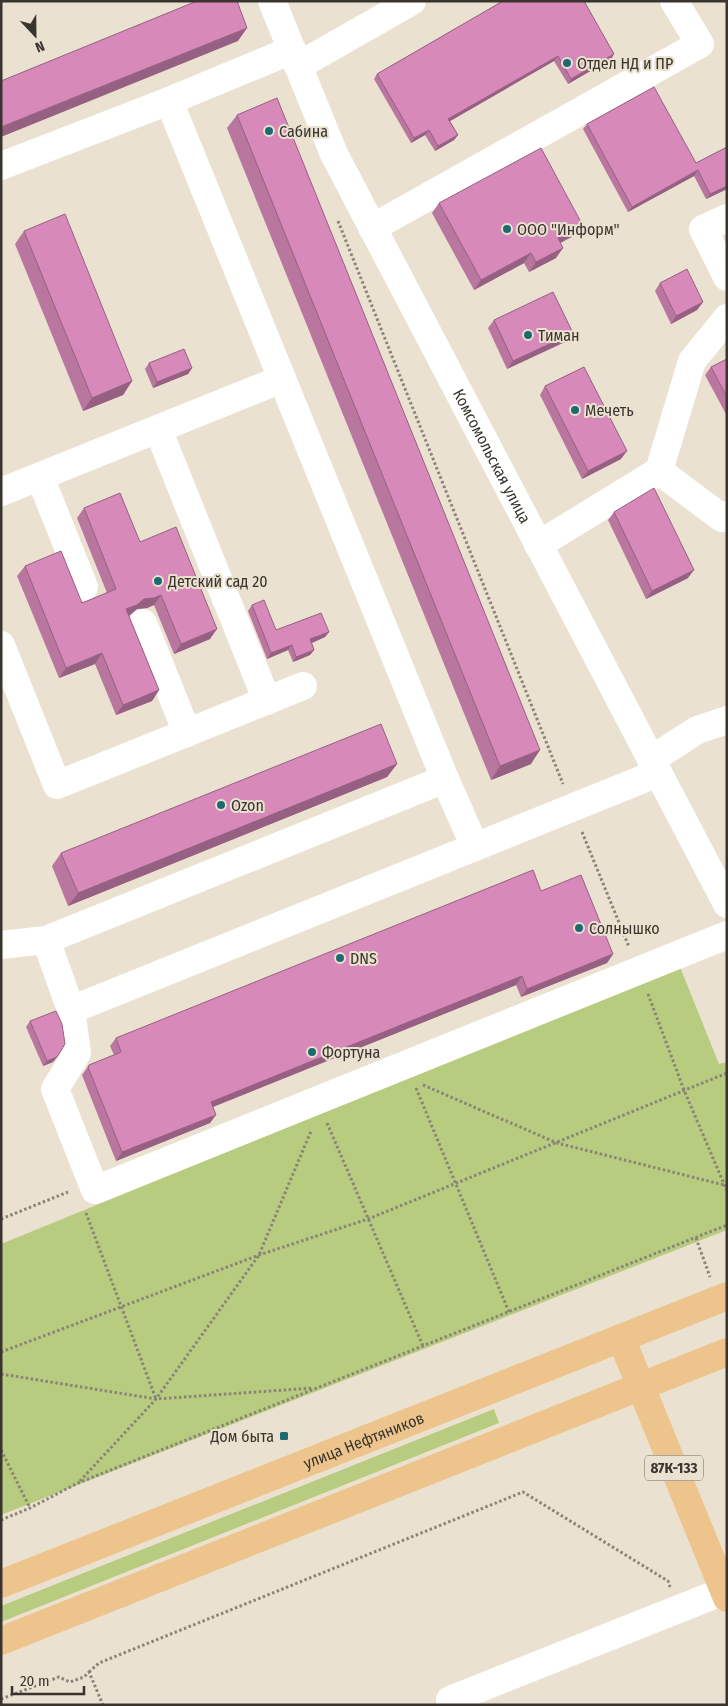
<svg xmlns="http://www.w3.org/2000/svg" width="728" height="1706" font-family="'Fira Sans Condensed',sans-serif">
<rect width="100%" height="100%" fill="#ebe1d0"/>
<g fill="#b8cc7f">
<polygon points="680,967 719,1064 727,1062 727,1230 1,1515 1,1244"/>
<polygon points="494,1409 499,1423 1,1622 1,1606"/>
</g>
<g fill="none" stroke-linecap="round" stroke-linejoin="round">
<g stroke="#8a8378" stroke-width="3" stroke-dasharray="2.5 2.5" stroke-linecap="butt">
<polyline points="338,221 563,784"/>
<polyline points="582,832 629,947"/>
<polyline points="648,994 684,1090 727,1191"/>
<polyline points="423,1085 557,1143 724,1185"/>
<polyline points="416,1088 509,1312"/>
<polyline points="327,1123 423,1346"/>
<polyline points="86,1213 156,1399"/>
<polyline points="1,1219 68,1192"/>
<polyline points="696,1238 710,1277"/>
<polyline points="1,1352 259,1255 368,1219 727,1073"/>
<polyline points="1,1374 156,1399 313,1388"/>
<polyline points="1,1450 30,1508"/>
<polyline points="80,1481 156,1399 259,1255 311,1131"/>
<polyline points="1,1520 30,1508 78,1483 727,1225"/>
<polyline points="89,1672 99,1663 523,1492 668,1581 670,1587"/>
<polyline points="1,1699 59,1677 70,1682 84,1677 89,1672 103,1705"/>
</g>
<g stroke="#fff" stroke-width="28">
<path id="s1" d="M272 1 334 154 727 904"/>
<polyline points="292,50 169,101 445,779"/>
<polyline points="298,66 412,1"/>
<polyline points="1,166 169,101"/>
<polyline points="727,218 703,229 727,277"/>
<polyline points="372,228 700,44 674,1"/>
<polyline points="158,429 267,701"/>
<polyline points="659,471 692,361 727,318"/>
<polyline points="40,477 84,587"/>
<polyline points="1,492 282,379"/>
<polyline points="538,545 659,471 722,518 727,515"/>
<polyline points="143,623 187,733"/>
<polyline points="1,645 57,785 303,686"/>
<polyline points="651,760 697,730 727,720"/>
<polyline points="46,940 71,1010 77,1053 55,1089 95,1190 727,935"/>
<polyline points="1,945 46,940 445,779 475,847 658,773"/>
<polyline points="71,1010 475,847"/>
<polyline points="451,1705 450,1700 724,1591"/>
</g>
<g stroke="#edc48b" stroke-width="28">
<polyline points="621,1338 727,1598"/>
<path id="s2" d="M1 1584 727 1296"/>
<polyline points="1,1641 727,1352"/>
</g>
</g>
<g fill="#b9769f">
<polygon points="503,1 614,54 611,59 568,84 554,61 450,121 458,135 454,140 435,151 425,135 411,143 374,79 377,74"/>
<polygon points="237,115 531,764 491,780 227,128"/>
<polygon points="587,124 696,163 727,147 727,189 706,199 694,176 628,212 583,129"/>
<polygon points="439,203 575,235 560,243 556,258 529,272 524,263 474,290 432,213"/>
<polygon points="24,231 132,381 123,395 83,411 15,244"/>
<polygon points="660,283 703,302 697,310 671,324 655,291"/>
<polygon points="494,320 567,341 507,369 488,328"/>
<polygon points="727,359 727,416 705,375 711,367"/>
<polygon points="149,363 192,368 188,374 153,388 145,369"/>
<polygon points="545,386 621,459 582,479 540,395"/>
<polygon points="84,508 140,542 210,639 174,654 154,605 147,608 137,609 129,616 159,690 152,701 116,715 95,664 59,678 17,576 25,566 82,603 107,593 77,518"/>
<polygon points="614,512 688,578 646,599 608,520"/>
<polygon points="252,605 276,630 329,632 325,637 312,643 314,650 310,655 293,662 288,650 267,659 248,611"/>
<polygon points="397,764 387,777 68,906 52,866 61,853"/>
<polygon points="541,891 613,954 607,963 521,997 516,985 213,1107 210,1123 116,1161 82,1075 89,1065 114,1055 110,1046 116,1038"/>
<polygon points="30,1021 57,1057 53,1062 43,1066 26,1027"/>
</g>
<g fill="#966082">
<polygon points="247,28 238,41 1,137 1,127"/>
<polygon points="614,54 611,59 568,84 571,79"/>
<polygon points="558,56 554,61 445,124 448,119"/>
<polygon points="429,130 425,135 411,143 414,138"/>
<polygon points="458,135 454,140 435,151 438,146"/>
<polygon points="698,170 694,176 628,212 632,207"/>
<polygon points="727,186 727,189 706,199 710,194"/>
<polygon points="582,224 575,235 551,248 558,238"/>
<polygon points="563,248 556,258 529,272 536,262"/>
<polygon points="531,253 524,263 474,290 481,280"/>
<polygon points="703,302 697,310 671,324 676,316"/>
<polygon points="573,333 567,341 507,369 513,361"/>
<polygon points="192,368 188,374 153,388 157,382"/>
<polygon points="132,381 123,395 83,411 92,398"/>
<polygon points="627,451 621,459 582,479 588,471"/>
<polygon points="694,570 688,578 646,599 652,591"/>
<polygon points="161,595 154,605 147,608 137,609 130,615 119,620 126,609 144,599"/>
<polygon points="217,629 210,639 174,654 181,644"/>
<polygon points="329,632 325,637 307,645 310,639"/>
<polygon points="292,645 288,650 267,659 271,653"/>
<polygon points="314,650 310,655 293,662 296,657"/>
<polygon points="102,653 95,664 59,678 66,668"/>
<polygon points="159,690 152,701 116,715 123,705"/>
<polygon points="540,750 531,764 491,780 500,766"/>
<polygon points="397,764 387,777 68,906 78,893"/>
<polygon points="613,954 607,963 521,997 527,989"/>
<polygon points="522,976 516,985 205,1110 211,1102"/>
<polygon points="57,1057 53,1062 43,1066 47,1061"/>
<polygon points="216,1115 210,1123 116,1161 122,1152"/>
</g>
<g fill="#d789b9" stroke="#966082">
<polygon points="197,1 237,1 247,28 1,127 1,81"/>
<polygon points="503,1 584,1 614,54 571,79 558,56 448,119 458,135 438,146 429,130 414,138 377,74"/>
<polygon points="654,87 696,163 727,147 727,186 710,194 698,170 632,207 587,124"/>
<polygon points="277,98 540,750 500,766 237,115"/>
<polygon points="541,148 582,224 558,238 563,248 536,262 531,253 481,280 439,203"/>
<polygon points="65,214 132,381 92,398 24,231"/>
<polygon points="687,269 703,302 676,316 660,283"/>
<polygon points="553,292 573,333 513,361 494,320"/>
<polygon points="184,349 192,368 157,382 149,363"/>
<polygon points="727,359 727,397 711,367"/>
<polygon points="584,367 627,451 588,471 545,386"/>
<polygon points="654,488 694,570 652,591 614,512"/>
<polygon points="120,493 140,542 176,527 217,629 181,644 161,595 154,598 144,599 137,605 126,609 159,690 123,705 102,653 66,668 25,566 61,551 82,603 116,589 84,508"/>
<polygon points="264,600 276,630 321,613 329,632 310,639 314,650 296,657 292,645 271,653 252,605"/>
<polygon points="381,724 397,764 78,893 61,853"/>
<polygon points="533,870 541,891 581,875 613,954 527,989 522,976 211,1102 216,1115 122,1152 88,1067 89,1065 121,1052 116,1038"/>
<polygon points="56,1011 62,1024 65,1044 57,1057 47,1061 30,1021"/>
</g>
<g fill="#1e6a71" stroke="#ebe1d0" stroke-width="2">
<circle cx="567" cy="63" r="5"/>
<circle cx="269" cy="131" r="5"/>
<circle cx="507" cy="229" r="5"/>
<circle cx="528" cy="335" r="5"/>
<circle cx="575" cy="410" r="5"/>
<circle cx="158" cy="581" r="5"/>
<circle cx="221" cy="805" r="5"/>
<circle cx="579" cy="928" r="5"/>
<circle cx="340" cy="958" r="5"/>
<circle cx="312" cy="1052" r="5"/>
<rect x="279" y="1431" width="10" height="10" rx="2.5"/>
</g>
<g text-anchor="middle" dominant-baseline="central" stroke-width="4" stroke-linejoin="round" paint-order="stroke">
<rect fill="#ebe1d0" stroke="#6e695f" stroke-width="1" x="645" y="1455.5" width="58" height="25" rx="4"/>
<g font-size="15" font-weight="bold" fill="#39352e">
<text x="674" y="1468">87К-133</text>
</g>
<g font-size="16" fill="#39352e" stroke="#ebe1d0" text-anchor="start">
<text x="577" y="63">Отдел НД и ПР</text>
<text x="279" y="131">Сабина</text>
<text x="517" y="229">ООО "Информ"</text>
<text x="538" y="335">Тиман</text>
<text x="585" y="410">Мечеть</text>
<text x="168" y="581">Детский сад 20</text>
<text x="231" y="805">Ozon</text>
<text x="589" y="928">Солнышко</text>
<text x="350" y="958">DNS</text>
<text x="322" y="1052">Фортуна</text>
<text x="274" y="1436" text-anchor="end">Дом быта</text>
</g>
<g font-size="16" fill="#39352e" stroke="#ebe1d0">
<text stroke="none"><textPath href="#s1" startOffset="506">Комсомольская улица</textPath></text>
<text stroke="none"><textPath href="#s2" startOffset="390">улица Нефтяников</textPath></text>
</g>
</g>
<rect width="728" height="1706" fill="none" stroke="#39352e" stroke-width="5"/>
<g transform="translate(35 35) rotate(158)" stroke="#ebe1d0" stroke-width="4" paint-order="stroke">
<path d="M0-4L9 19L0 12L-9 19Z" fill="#39352e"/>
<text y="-8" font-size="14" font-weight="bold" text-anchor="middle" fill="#39352e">N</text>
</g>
<path d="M12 1686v8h72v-8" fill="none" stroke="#39352e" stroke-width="2.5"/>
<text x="20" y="1686" font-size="15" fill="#39352e" stroke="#ebe1d0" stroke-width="4" paint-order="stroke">20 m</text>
</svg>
